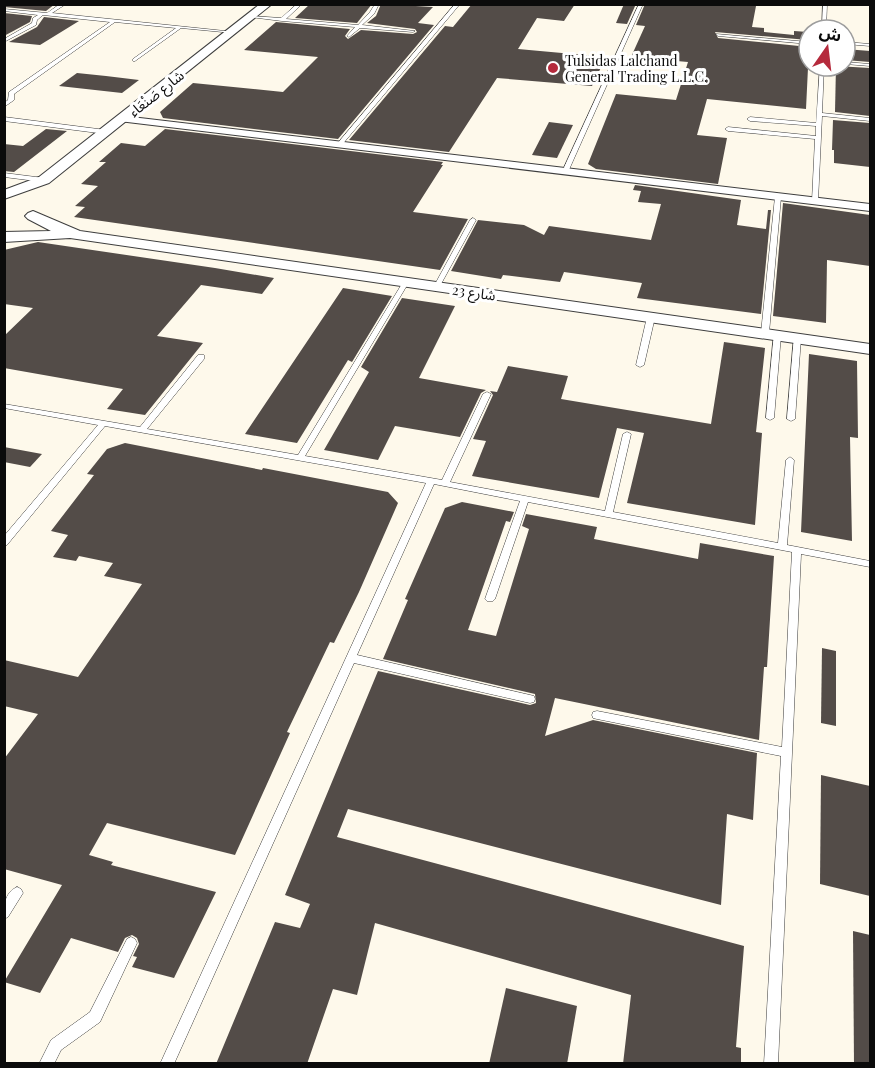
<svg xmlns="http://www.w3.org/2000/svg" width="875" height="1068" font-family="'Playfair Display','Noto Sans Arabic',serif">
<rect width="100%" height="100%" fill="#fef9eb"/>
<g fill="#534c48">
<polygon points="4,4 55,4 46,11 4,7"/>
<polygon points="310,4 372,4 357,23 295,18"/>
<polygon points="381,4 433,7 418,23 434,25 338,139 163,118 160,112 193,83 283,92 318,57 244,50 276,22 350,29 345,36 348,39 361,30 413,34 417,32 415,29 367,23 376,16"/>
<polygon points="472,4 575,4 564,21 537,18 518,49 606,57 592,86 497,78 449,152 349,140 445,26 453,27"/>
<polygon points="624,4 636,4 627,24 616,23"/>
<polygon points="645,4 756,6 752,27 764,28 764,32 794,35 794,31 808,32 808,40 715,32 718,38 809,47 806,109 707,99 697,135 727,138 718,184 596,169 588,164 616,94 676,100 688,62 631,57 645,26 636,25"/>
<polygon points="4,13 32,16 30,22 4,36"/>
<polygon points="44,17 79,21 40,45 9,42 37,27"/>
<polygon points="845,49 870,51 870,62 845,60"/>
<polygon points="836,66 870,68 870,116 835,112"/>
<polygon points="77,73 106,76 139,80 122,93 59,86"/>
<polygon points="833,120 870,123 870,167 834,163 834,150 832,150"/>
<polygon points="549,122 573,125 557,158 532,155"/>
<polygon points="46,129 67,131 14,172 4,171 4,144 23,146"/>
<polygon points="165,129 443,162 441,165 443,165 413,212 468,219 440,270 74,217 85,207 75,206 98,186 81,184 106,162 99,162 121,143 145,146"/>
<polygon points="635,185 741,200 737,225 766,229 768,210 771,210 761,314 637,298 642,283 564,272 560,282 503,275 501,279 451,271 478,220 524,225 544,235 549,226 651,240 661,204 638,202 641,191 633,190"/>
<polygon points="783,203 870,215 870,266 827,260 826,323 773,316"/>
<polygon points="38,242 215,268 274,278 262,294 201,285 157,336 203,343 145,415 107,409 123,389 4,368 4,336 33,308 4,304 4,250"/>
<polygon points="343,288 392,296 352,362 348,360 297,443 245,434"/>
<polygon points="402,298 455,306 419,378 486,390 481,393 460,437 395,426 378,460 324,450 369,372 361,367"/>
<polygon points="724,342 765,348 756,432 762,433 755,525 627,503 644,433 628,430 617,428 599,498 472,476 486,441 473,439 493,395 490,391 497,392 508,366 568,376 561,399 711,424"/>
<polygon points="809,354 857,361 858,438 850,437 852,541 801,532"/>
<polygon points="125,443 262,470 263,468 388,492 398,503 359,592 334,643 330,642 287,732 290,733 235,855 107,823 89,855 113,862 111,865 216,892 174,978 132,967 137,957 133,956 139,944 137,938 132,935 125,938 118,952 71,938 40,993 4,982 62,885 4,869 4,759 38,714 4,706 4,660 78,677 142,584 104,576 113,563 79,556 76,561 53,557 68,535 51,531 94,475 87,474 107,449"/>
<polygon points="4,447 42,454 30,467 4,462"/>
<polygon points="462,502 514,512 510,522 506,521 468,630 496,636 529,529 522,526 526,514 597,527 594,539 698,559 700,543 774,556 767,667 764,667 759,740 555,698 545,736 593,720 757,753 753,820 727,814 721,905 348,809 337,837 744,946 736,1047 741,1048 741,1064 623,1064 631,995 375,923 357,995 333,989 307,1064 216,1064 275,922 300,928 310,904 285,895 378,671 530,705 536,703 535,694 383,659 408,600 405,599 445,508"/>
<polygon points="822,648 836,651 836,726 821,723"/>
<polygon points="821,775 870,786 870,896 820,884"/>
<polygon points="853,931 870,935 870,1064 854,1064"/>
<polygon points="506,988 577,1006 567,1064 489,1064"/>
</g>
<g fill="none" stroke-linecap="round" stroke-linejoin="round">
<g stroke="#3e3e3e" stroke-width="1">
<g id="service">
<polygon points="60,4 66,4 52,13 235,32 233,33 181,28 135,61 133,61 133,59 176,28 115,22 14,94 14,100 4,107 4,103 8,100 9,92 110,22 43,15 37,20 36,25 4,42 4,39 32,23 33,18 38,15 4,11 4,9 47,13"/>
<polygon points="297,4 302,4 286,19 358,25 370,12 375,4 379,4 374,14 362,25 415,31 413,32 360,28 349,37 347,36 355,27 282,21 250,17 252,16 281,18"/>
<polygon points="455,4 460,4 341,146 337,146 337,144"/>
<polygon points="639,4 643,4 568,172 563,173 562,172"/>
<polygon points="823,4 827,4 826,30 822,30"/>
<polygon points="716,34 809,42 809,44 718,36"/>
<polygon points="845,42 870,44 870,46 845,44"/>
<polygon points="845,62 870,64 870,66 845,64"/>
<polygon points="820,66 824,66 822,113 870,118 870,121 822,116 818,201 815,203 812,201 815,139 728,131 725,129 728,127 816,136 816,126 750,121 747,119 750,117 816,123"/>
<polygon points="4,117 106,130 109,132 106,134 4,121"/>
<polygon points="4,173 44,178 47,180 44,182 4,177"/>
<polygon points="778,195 781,197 769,333 765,335 761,333 775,197"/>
<polygon points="473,218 476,220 440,286 437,288 435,287 434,286 470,220"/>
<polygon points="406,280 409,282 305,456 442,480 483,394 487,392 491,394 450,482 605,511 623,434 627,432 631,434 613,512 778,543 786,460 790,457 794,460 787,545 870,561 870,567 801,554 778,1064 764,1064 781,756 597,719 593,718 592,715 593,712 597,711 782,747 792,552 528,502 495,599 493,601 487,601 485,599 520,501 434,484 357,655 530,695 534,696 535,699 534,702 530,703 354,663 174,1064 160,1064 426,483 105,426 7,545 4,546 4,536 98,425 4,408 4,404 140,427 198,355 204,355 204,359 147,429 298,455 403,282"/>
<polygon points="651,315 655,317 644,365 640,367 636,365 647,317"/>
<polygon points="774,333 777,333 781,335 774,418 770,420 766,418"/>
<polygon points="794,336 797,336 801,338 795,419 791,421 787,419"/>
<path d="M17 887 21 889 23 893 8 917 4 919C4 906 4 893 17 887Z"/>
<polygon points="131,937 135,939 137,943 100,1022 61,1050 54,1064 39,1064 51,1040 90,1012 127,939"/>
</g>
</g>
<g stroke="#3e3e3e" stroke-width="2">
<polygon id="minor" points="123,116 870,204 870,211 119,121 118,119"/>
</g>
<g stroke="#3e3e3e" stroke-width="2">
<g id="tertiary">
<polygon points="260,4 272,4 49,183 4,199 4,190 39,177"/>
<polygon points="33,211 80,231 870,344 870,354 70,238 4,242 4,232 51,231 28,219 25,216 28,213"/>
</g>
</g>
<use href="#service" fill="#fff" fill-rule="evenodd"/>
<use href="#minor" fill="#fff" fill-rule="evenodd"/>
<use href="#tertiary" fill="#fff" fill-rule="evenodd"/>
</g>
<circle fill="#b52a3c" stroke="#fff" stroke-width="2" cx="553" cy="68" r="6"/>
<g text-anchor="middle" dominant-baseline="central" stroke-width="6" stroke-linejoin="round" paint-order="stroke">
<g font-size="14" fill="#0b0b0b" stroke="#fff" text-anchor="start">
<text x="565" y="60">Tulsidas Lalchand<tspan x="565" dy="16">General Trading L.L.C.</tspan></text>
</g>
<g font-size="14" fill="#0b0b0b" stroke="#fff">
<text transform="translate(156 93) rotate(-38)">شارع صَنْعَاء</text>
<text transform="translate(474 292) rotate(8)">شارع 23</text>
</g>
</g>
<rect width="875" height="1068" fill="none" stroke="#0b0b0b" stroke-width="12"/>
<g transform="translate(827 48) rotate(14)"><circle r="28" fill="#ffffff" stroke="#9d9d9d" stroke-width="1.5"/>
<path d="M0-4.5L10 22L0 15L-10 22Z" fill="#b52a3c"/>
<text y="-9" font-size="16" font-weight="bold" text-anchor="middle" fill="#0b0b0b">ش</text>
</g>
</svg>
